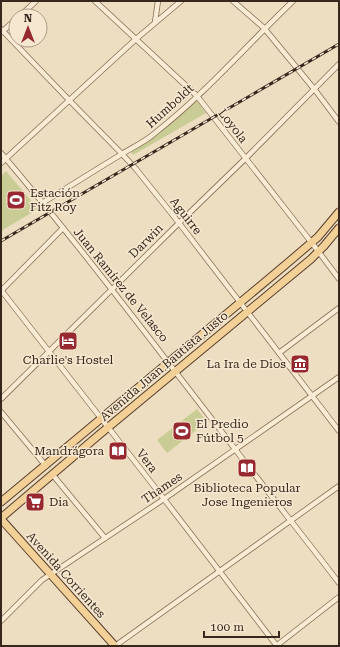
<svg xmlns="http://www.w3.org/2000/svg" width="340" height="647" font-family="'Roboto Serif',serif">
<rect width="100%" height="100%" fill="#eedec1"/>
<g fill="#c9cc95">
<polygon points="195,101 198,102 206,113 133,155 131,152 155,136"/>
<polygon points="6,171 38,209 1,231 1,176"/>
<polygon points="197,409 207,422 167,453 157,440"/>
</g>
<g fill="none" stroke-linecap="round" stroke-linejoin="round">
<g stroke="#876e58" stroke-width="6">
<g id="minor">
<polyline points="95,1 197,96 315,247 339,279"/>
<polyline points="233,1 264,28 315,90 339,122"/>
<polyline points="20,16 36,1"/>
<polyline points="155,22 158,1"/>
<polyline points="1,29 69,100 122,154 136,169 179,223 339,431"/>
<polyline points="2,32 16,19"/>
<path d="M1 153C83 249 158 350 235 449 269 494 305 538 339 583"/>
<polyline points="1,163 136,39 181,1"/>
<path d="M42 203C69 187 95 170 122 154 133 147 145 142 155 133 205 94 247 45 293 1"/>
<polyline points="1,290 164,499 277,646"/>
<polyline points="1,291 63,228"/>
<polyline points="279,353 339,308"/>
<polyline points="1,399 179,223 246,158 339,64"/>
<polyline points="1,412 46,466"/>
<polyline points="52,474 105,538"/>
<polyline points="1,621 42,580 164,499 339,377"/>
<polyline points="115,646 339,486"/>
<polyline points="276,646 339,597"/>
</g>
</g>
<g stroke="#553d2d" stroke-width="9">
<g id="primary">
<polyline points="1,502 284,266 318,237 339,212"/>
<polyline points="1,518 100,434 311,259 324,246 339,228"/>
<polyline points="1,519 115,646"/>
</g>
</g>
<use href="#minor" stroke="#f9ebd4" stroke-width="4.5"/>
<use href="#primary" stroke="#f2d097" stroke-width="7"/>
<g stroke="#37281d" stroke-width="3">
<polyline id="rail" points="1,241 339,44"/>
</g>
<use href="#rail" stroke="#f6e8d0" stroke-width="1.5" stroke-dasharray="4.5" stroke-linecap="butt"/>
</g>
<defs>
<g id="stadium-square" transform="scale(1)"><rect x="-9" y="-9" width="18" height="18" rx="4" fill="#972830" stroke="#f6e8d0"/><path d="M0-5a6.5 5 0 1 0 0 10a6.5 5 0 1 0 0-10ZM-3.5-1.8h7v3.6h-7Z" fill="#fff"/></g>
<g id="hotel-square" transform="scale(1)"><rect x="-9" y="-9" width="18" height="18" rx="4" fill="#972830" stroke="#f6e8d0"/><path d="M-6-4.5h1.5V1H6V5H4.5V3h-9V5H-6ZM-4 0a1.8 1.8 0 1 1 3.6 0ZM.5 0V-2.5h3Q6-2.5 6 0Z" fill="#fff"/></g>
<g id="museum-square" transform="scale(1)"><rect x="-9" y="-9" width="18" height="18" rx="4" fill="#972830" stroke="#f6e8d0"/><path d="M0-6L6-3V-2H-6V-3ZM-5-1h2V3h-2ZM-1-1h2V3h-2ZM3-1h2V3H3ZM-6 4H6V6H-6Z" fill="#fff"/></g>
<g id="library-square" transform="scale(1)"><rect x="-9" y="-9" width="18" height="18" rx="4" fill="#972830" stroke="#f6e8d0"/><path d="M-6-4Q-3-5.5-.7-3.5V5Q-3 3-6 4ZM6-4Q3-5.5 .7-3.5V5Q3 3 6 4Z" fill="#fff"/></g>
<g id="supermarket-square" transform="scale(1)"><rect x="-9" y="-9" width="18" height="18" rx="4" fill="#972830" stroke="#f6e8d0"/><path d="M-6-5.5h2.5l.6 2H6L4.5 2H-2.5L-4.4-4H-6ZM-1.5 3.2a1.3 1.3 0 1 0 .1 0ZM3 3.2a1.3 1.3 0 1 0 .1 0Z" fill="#fff"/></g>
</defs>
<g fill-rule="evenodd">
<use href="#stadium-square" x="16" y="200"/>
<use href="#hotel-square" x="68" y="341"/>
<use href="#museum-square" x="300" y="364"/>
<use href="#stadium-square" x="182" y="431"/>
<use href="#library-square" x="118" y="451"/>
<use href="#library-square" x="247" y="468"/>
<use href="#supermarket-square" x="35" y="502"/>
</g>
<g text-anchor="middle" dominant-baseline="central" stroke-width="3" stroke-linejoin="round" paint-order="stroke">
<g font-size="12" fill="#37281d" stroke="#f6e8d0">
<text transform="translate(170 106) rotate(-42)">Humboldt</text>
<text transform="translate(233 126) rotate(52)">Loyola</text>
<text transform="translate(186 216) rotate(52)">Aguirre</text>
<text transform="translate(146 241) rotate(-45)">Darwin</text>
<text transform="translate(121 285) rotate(51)">Juan Ramírez de Velasco</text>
<text transform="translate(164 366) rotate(-40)">Avenida Juan Bautista Justo</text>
<text transform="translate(147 461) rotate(52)">Vera</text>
<text transform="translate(162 488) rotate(-34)">Thames</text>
<text transform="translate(66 575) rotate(48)">Avenida Corrientes</text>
</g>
<g font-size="12" fill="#37281d" stroke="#f6e8d0" text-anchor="start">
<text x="30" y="193">Estación<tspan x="30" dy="14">Fitz Roy</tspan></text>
<text x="68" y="360" text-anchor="middle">Charlie's Hostel</text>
<text x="286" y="364" text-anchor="end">La Ira de Dios</text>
<text x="196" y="424">El Predio<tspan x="196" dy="14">Fútbol 5</tspan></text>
<text x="104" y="451" text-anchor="end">Mandrágora</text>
<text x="247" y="488" text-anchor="middle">Biblioteca Popular<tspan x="247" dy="14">Jose Ingenieros</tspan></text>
<text x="49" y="502">Dia</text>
</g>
</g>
<rect width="340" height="647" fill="none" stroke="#37281d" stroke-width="4"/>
<g transform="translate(28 28)"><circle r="19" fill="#f6e8d0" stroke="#aa9b88"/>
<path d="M0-3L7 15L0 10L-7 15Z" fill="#972830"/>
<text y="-6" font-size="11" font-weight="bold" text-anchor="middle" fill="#37281d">N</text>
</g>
<path d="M204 631v6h75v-6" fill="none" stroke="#37281d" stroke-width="2"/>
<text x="210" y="631" font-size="12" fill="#37281d" stroke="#f6e8d0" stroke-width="3" paint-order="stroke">100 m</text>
</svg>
